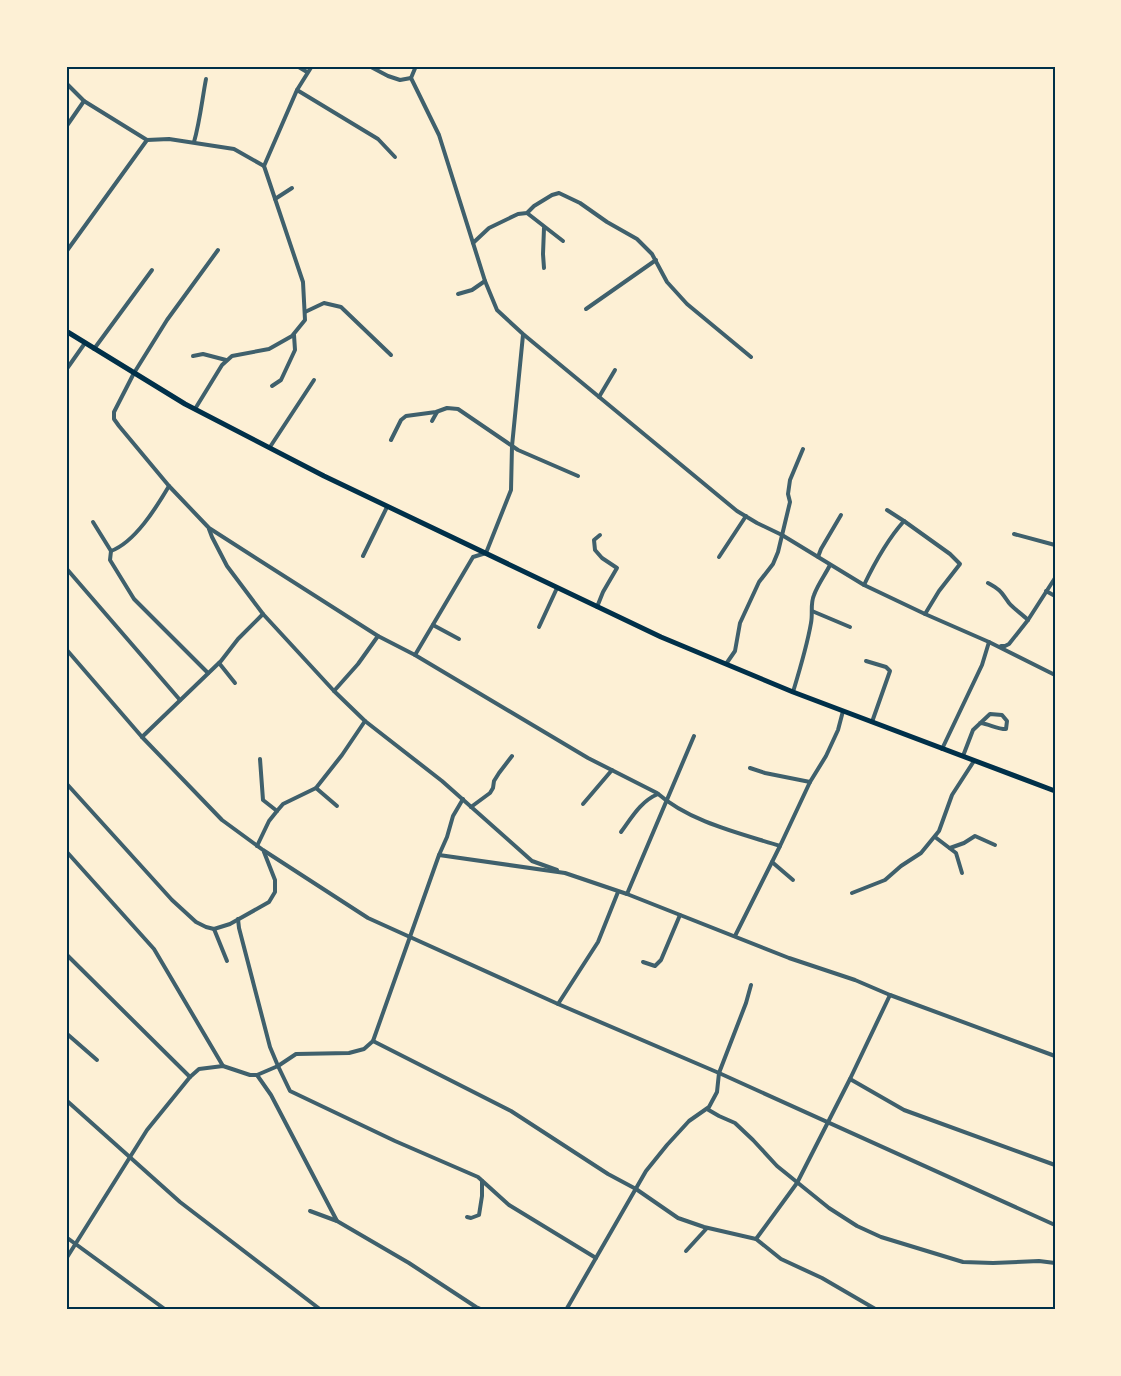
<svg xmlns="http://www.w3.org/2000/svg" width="1121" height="1376" font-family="Mulish,sans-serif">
<rect width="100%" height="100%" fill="#fdf0d5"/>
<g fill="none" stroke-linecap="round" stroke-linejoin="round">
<g stroke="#3f606c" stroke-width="4">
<polyline points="297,66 307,72"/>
<polyline points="416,66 411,78 439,135 485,281 497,310 523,334 737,511 757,523 782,535 864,585 925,614 989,642 1055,675"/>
<polyline points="371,67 388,76 400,80 411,78"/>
<polyline points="66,83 84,101 147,140 169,139 234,149 264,166"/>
<polyline points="297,90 378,139 395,157"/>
<polyline points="66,127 84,101"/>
<path d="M194 142C200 121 202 100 206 79"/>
<polyline points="275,199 292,188"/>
<polyline points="527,213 563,241"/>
<polyline points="544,228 543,254 544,268"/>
<polyline points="473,243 489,228 518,214 527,213 534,206 552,195 559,193 580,203 607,222 637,239 652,254 667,282 687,304 751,357"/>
<path d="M218 250 167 320 134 373 114 412V419L119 426 169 486 209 528 378 636 415 655 588 758 657 793C690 822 739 833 780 846"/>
<polyline points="66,252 147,140"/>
<polyline points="458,294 472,290 485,281"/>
<polyline points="586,309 656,260"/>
<polyline points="305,312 324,303 341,307 391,355"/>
<polyline points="94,349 152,270"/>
<polyline points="193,356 203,354 226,360"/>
<polyline points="66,370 85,343"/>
<polyline points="272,386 281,380 295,350 294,335"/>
<polyline points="599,397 615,370"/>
<polyline points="195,409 222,365 232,356 269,349 292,336 305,320 303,282 264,166 297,90 312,66"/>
<polyline points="432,421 437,412"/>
<polyline points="391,440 401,420 406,416 436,412 447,408 458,409 518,450 578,476"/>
<polyline points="270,447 314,380"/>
<path d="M169 486C156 508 135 542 111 551L110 560 134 599 208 673"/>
<polyline points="887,510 904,521"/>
<polyline points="93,522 111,551"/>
<polyline points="209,529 212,537 227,566 263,614 334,691 365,721 442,781 532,861 557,870"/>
<polyline points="1014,534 1055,545"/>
<polyline points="363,556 387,507"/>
<polyline points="719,557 746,516"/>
<polyline points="818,557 821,549 841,515"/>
<polyline points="66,568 180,700"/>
<path d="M988 583C1001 590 1001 592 1009 603 1014 609 1022 614 1028 620"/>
<path d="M864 585C875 562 887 540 904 521L950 554 960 564 939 591 925 614"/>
<polyline points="1046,591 1055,596"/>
<polyline points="597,607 603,592 617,568 602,558 595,550 594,540 600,535"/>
<polyline points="812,611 850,627"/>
<polyline points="433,625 459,639"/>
<polyline points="539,627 557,588"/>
<polyline points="1001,646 1005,646 1009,644 1028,620 1055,578"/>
<polyline points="66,649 142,737 222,820 263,850 368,918 558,1004 719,1073 1055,1225"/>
<polyline points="415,655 473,557 486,553 511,490 512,446 523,335"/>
<polyline points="866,661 886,667 890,671 872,722"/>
<polyline points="219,663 235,683"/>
<polyline points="726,664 735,651 740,623 759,582 773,564 778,552 790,502 788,494 790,480 803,449"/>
<polyline points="334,691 358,664 378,636"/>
<path d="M793 692C800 669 807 646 811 623 813 613 810 604 814 595 818 584 825 575 830 565"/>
<polyline points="142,737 221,661 238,639 263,614"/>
<polyline points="942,749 982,665 989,642"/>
<path d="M963 756 973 730 990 714 1002 715 1007 721 1006 729C996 729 990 724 980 723"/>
<polyline points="260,759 263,800 277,811"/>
<polyline points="750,768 765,773 810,782"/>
<polyline points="66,783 172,900 196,922 206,927 214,929 230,924 269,902 275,892 275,880 264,852"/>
<polyline points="316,788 337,806"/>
<polyline points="583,804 612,770"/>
<polyline points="471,807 490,793 493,788 494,781 499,773 512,756"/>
<path d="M621 832C632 817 641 801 658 794"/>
<polyline points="935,837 956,853 962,873"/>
<polyline points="257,846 269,821 277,811 283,804 316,788 342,755 365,721"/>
<polyline points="950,848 964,843 975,836 995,845"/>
<polyline points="66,851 154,949 223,1066"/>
<polyline points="439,855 565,873 627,894 789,958 855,980 890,995 1055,1056"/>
<polyline points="772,862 793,880"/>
<polyline points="852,893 885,880 901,866 921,853 939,831 952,795 974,761"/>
<polyline points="627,894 694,736"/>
<polyline points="238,919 239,928 270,1047 278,1066 290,1091 395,1141 478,1177 509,1205 596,1258"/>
<polyline points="214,929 227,961"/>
<polyline points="735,936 780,846 810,782 826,756 838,730 843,711"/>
<polyline points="66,954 190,1077"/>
<polyline points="643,962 655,966 661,960 680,915"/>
<polyline points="558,1004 598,942 618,892"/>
<polyline points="66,1033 97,1060"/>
<polyline points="373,1041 511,1111 608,1174 636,1189 678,1218 704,1227 756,1239 781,1259 822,1278 877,1310"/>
<polyline points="257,1075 271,1095 337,1221 409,1263 476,1307 483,1310"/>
<polyline points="850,1079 904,1110 1055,1165"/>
<polyline points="66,1100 180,1202 321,1310"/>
<polyline points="707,1109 719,1116 735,1123 753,1140 777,1166 829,1208 857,1226 881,1237 963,1262 993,1263 1039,1261 1055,1263"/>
<polyline points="310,1211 337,1221"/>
<polyline points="467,1217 471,1218 479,1215 482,1196 482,1181"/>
<polyline points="66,1237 166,1310"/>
<polyline points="756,1239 797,1183 850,1079 890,995"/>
<polyline points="686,1251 707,1228"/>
<polyline points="66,1259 147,1130 190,1077 199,1069 223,1066 250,1075 257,1075 278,1066 296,1054 349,1053 364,1049 373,1041 439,855 447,837 453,816 463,799"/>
<polyline points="566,1310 646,1171 667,1145 689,1121 709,1107 717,1092 719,1073 746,1003 751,985"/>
</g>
<polyline stroke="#003049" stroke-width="5" points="66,331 185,404 324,476 661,637 793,692 1055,791"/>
</g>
<rect width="1121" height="1376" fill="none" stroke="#fdf0d5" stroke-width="135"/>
<rect x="68" y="68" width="986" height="1240" fill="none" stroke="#003049" stroke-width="2"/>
</svg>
